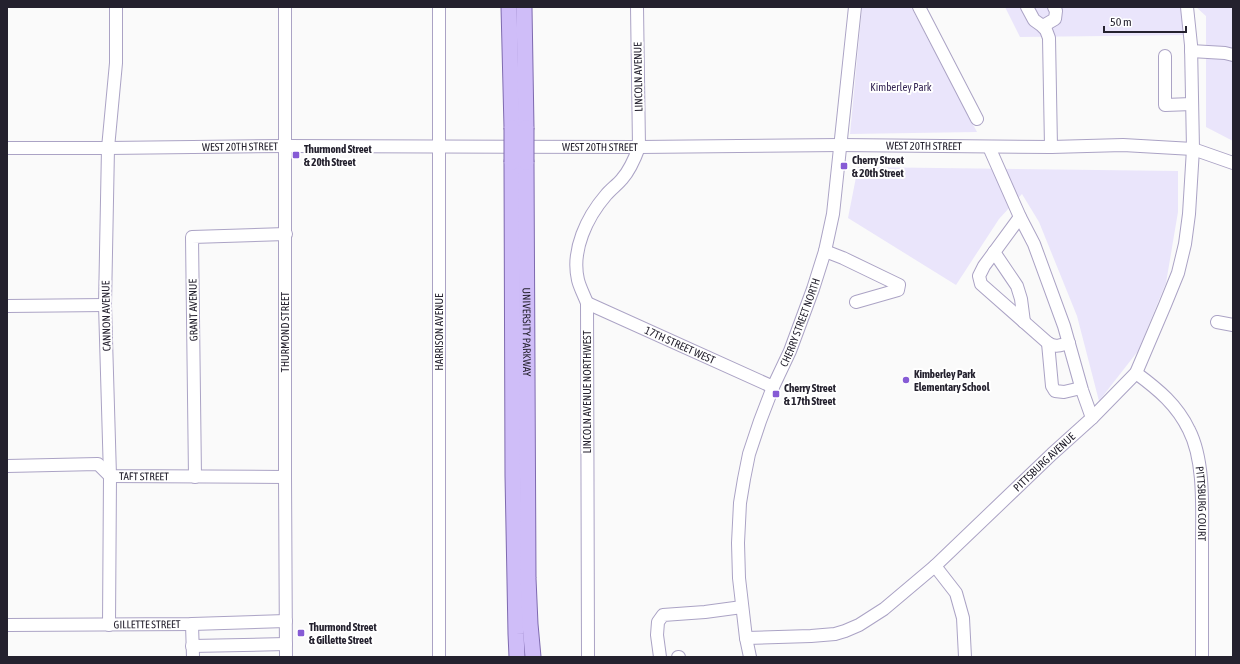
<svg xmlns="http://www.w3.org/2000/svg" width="1240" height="664" font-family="'Asap Condensed',sans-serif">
<rect width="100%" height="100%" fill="#fafafa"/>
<g fill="#eae5fb">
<polygon points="862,7 911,7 977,132 850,134"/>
<polygon points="1005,7 1188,7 1189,35 1020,37"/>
<polygon points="1196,7 1233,7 1233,141 1206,127 1206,16"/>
<polygon points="858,167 1178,171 1178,212 1166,283 1138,351 1099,401 1077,316 1039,222 1022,194 999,219 956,285 848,218"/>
</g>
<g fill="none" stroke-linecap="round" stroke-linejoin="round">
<g stroke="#aba3c5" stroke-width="14">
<g id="minor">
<polyline points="285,7 285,477 286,657"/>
<polyline points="919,7 977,119"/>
<polyline points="1027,7 1034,20 1041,25 1046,30 1049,38 1051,147"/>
<polyline points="1043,26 1055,19 1056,11 1054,7"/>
<polyline points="1191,51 1225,53 1233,55"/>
<polyline points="1165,56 1165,105 1192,104"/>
<polyline points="989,147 1020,217 1034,244 1064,326 1082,390 1092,418"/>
<path id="s1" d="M7 148H108L286 146 639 147 840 145 1051 147 1123 145 1193 149 1233 163"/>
<path d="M1020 217 984 266 979 276 981 284 1048 343C1055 348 1061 345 1069 343"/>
<polyline points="825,251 843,258 899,285 898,290 856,302"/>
<polyline points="994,252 1017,286 1021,299 1024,322"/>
<path id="s2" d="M587 303 773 387"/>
<polyline points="7,306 105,305"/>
<polyline points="1217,322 1233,325"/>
<polyline points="1048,343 1052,386 1055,391 1064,392 1081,388"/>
<path id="s3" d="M1136 373C1159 390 1177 405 1189 430 1205 461 1202 510 1202 544 1202 582 1202 619 1202 657"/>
<path id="s4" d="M7 466 98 464 110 476 285 477"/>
<polyline points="195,477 192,237 286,234"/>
<polyline points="935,566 956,593 963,618 965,657"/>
<polyline points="192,624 193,657"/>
<path id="s5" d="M7 625 192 624 286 621"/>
<polyline points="109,625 110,476 105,305 108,148 116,63 116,7"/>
<path id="s6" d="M746 638 811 636 835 634 845 631 859 625 884 609 935 566 1052 454 1092 418 1136 373 1165 305 1178 273 1185 244 1189 214 1193 149 1191 45 1187 7"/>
<polyline points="192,646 286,644"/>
<polyline points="439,657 439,7"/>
<path d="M588 657 587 303C584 295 580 288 578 280 571 250 587 217 606 195 611 189 617 185 622 179 630 170 635 158 639 147L637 7"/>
<polyline points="660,657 657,635 658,622 663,615 705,612 742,607"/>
<polyline points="678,657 679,657"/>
<path id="s7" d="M750 657 746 638 739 578 738 543 740 503 744 479 749 454 760 421 773 387 790 351 813 289 825 251 833 214 855 7"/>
</g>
</g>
<g stroke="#7e6aaf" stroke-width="17">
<g id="major">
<polyline points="509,7 512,128"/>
<polyline points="524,7 526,128"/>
<polyline points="512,162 513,476 516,634 517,657"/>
<path id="s8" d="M526 162 528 578 530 624 533 657"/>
</g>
</g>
<use href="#minor" stroke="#fff" stroke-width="12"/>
<use href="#major" stroke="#cfbdf8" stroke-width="15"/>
<g stroke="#7e6aaf" stroke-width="17" stroke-linecap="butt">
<g id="major-bridge">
<polyline points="512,128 512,162"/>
<polyline points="526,128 526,162"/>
</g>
</g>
<use href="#major-bridge" stroke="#cfbdf8" stroke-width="15"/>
</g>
<g fill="#865bd5" stroke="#fff" stroke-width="1.5">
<rect x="292" y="151" width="8" height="8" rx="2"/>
<rect x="840" y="162" width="8" height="8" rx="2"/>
<circle cx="906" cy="380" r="4"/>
<rect x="772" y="390" width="8" height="8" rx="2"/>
<rect x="297" y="629" width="8" height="8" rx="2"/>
</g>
<g text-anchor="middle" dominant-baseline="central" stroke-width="4" stroke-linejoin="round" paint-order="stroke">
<g font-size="11" fill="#24212e" stroke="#fff">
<text transform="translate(638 77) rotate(-91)">LINCOLN AVENUE</text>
<text stroke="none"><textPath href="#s1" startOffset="233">WEST 20TH STREET</textPath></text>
<text stroke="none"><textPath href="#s1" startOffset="917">WEST 20TH STREET</textPath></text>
<text stroke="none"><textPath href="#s1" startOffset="593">WEST 20TH STREET</textPath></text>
<text transform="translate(193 310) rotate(-91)">GRANT AVENUE</text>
<text transform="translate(106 316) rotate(-91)">CANNON AVENUE</text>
<text stroke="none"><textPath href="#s7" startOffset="346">CHERRY STREET NORTH</textPath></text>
<text transform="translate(285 332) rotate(-90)">THURMOND STREET</text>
<text transform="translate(439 332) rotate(-90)">HARRISON AVENUE</text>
<text stroke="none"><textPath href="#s8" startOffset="170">UNIVERSITY PARKWAY</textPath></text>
<text stroke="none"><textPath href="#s2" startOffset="102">17TH STREET WEST</textPath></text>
<text transform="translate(587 392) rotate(-90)">LINCOLN AVENUE NORTHWEST</text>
<text stroke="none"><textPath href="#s6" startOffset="362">PITTSBURG AVENUE</textPath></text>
<text stroke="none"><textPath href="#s4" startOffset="142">TAFT STREET</textPath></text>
<text stroke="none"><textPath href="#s3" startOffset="154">PITTSBURG COURT</textPath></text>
<text stroke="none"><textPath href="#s5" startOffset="140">GILLETTE STREET</textPath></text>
</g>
<g font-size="11" fill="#342554" stroke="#fff">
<text x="901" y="87">Kimberley Park</text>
</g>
<g font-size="11" font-weight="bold" fill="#24212e" stroke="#fff" text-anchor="start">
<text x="304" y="149">Thurmond Street<tspan x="304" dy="13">&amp; 20th Street</tspan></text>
<text x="852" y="160">Cherry Street<tspan x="852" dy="13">&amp; 20th Street</tspan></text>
<text x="914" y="374">Kimberley Park<tspan x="914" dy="13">Elementary School</tspan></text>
<text x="784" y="388">Cherry Street<tspan x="784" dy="13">&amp; 17th Street</tspan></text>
<text x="309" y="627">Thurmond Street<tspan x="309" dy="13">&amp; Gillette Street</tspan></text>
</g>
</g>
<rect width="1240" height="664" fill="none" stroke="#24212e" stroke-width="16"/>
<path d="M1104 26v6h82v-6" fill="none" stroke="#24212e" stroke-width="2"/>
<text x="1110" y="26" font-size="12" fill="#24212e" stroke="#ffffff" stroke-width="3" paint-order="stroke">50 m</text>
</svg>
